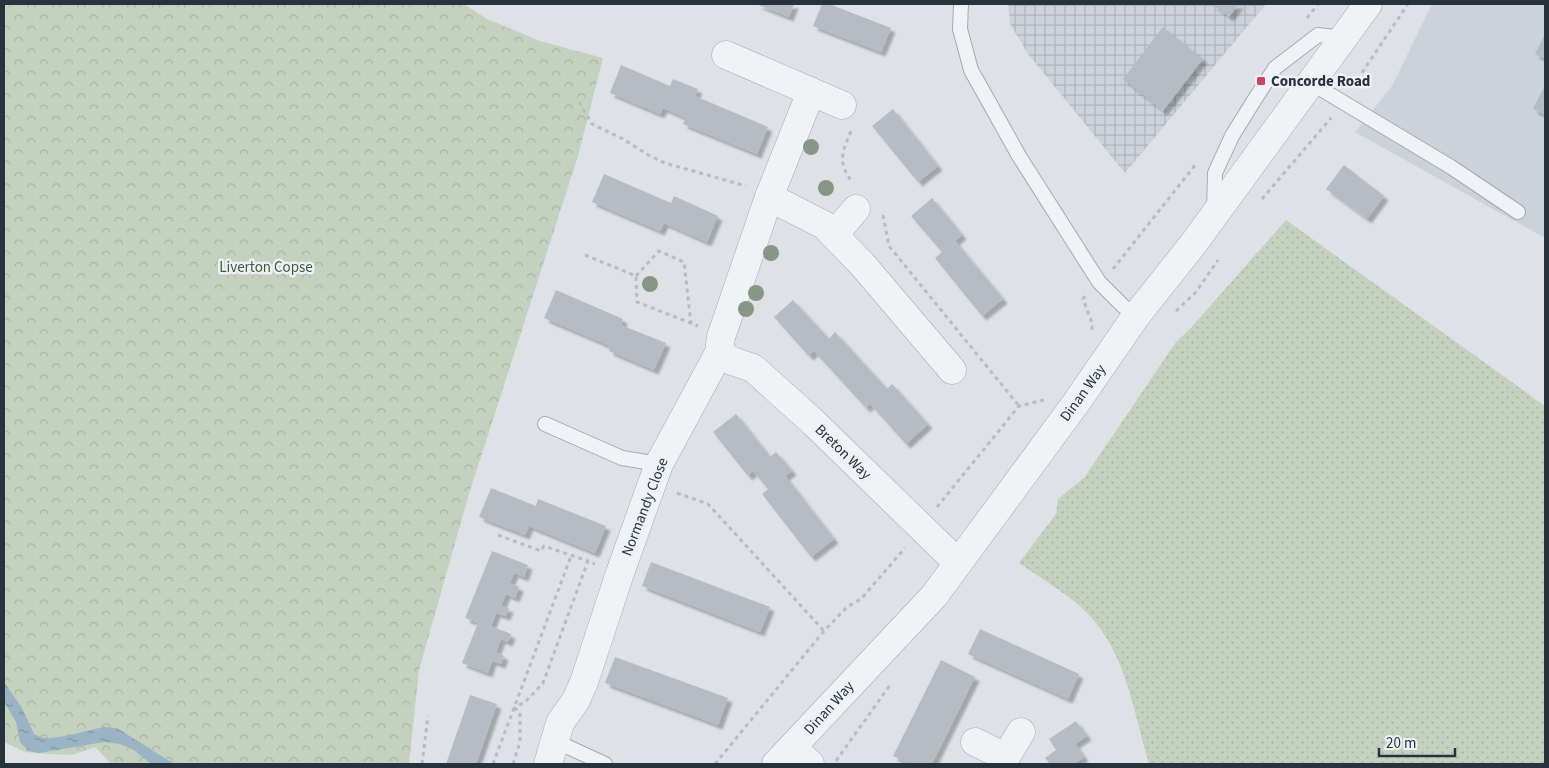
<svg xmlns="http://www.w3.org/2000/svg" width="1549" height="768" font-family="'Source Sans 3',sans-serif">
<defs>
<pattern id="industrial-grid" width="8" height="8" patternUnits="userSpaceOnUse" patternTransform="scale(1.25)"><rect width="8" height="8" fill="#ccd2d9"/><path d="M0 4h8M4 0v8" fill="none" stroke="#afb5bb"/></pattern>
<pattern id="grass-dots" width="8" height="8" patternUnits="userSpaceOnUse" patternTransform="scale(1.25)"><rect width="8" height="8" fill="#c5d1bf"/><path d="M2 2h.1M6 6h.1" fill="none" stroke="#a9b4a5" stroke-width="1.8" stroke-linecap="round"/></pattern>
<pattern id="forest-crowns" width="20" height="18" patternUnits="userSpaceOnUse" patternTransform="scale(1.25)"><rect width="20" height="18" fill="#c5d1bf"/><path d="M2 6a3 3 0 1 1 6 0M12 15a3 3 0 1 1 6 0" fill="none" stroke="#a9b4a5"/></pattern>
<pattern id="water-ripples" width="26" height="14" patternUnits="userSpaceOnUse" patternTransform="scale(1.25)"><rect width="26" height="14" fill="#9ab4c6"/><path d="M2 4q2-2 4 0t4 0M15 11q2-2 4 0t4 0" fill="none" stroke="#7e93a2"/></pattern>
<filter id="shadow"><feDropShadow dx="4.5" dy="4.5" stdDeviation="1" flood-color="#0004"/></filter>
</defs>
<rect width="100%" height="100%" fill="#dee2e7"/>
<polygon fill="#ccd2d9" points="1432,4 1545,4 1545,238 1355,132 1392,86"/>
<polygon fill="url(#industrial-grid)" points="1008,4 1266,4 1125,173 1028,54 1010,24"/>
<path fill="url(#grass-dots)" d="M1286 220 1545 406V764H1149C1134 714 1127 656 1090 616 1073 597 1040 578 1019 563L1056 514 1058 499 1084 478 1176 342 1189 330Z"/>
<polygon fill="url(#forest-crowns)" points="4,4 464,4 487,19 540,41 603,58 578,156 469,494 419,670 409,764 111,764 95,747 72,755 49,754 25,752 4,742"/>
<polygon fill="url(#water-ripples)" points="4,682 22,708 34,734 43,738 51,738 66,736 103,727 117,728 174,764 151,764 134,750 120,744 104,742 39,753 28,751 20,742 16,722 4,702"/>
<g fill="#b5bcc4" filter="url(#shadow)">
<polygon points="756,4 794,4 789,17"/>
<polygon points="822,4 829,4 891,28 881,52 813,26"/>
<polygon points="1212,4 1239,4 1229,17"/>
<polygon points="1163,27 1203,59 1163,111 1123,79"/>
<polygon points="1545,34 1545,59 1535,54"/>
<polygon points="621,65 670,86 673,79 698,89 695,96 768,127 757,154 683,124 686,118 663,108 660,114 610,93"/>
<polygon points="1545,85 1545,115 1533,109"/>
<polygon points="893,109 938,166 918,182 872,126"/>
<polygon points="1344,165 1384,196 1367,219 1326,189"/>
<polygon points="604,174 671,203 674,196 718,216 707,242 664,223 660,231 592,202"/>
<polygon points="932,198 962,235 955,241 1003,299 982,316 935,258 942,252 911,216"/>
<polygon points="556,290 623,319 621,325 666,343 654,370 609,351 610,346 544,318"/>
<polygon points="793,300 829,339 835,332 887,389 892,384 928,424 906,444 870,404 866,408 814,351 809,356 774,317"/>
<polygon points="736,414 770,457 776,452 792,471 785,476 834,539 811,557 762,494 768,489 753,471 748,476 713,432"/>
<polygon points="491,488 536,506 538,499 606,526 595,553 529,526 525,535 479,517"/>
<polygon points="492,551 528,565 524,577 514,573 510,583 519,587 515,598 506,594 501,606 509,608 506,616 496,613 491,626 511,634 508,642 501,639 496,652 504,656 501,664 492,661 488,673 462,663 478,623 465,618"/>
<polygon points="651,562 770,607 760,632 642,586"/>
<polygon points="980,629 1079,674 1068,699 968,654"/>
<polygon points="615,657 728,698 718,725 605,683"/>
<polygon points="941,660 975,677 932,764 910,764 893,756"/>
<polygon points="470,695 497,704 476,764 446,764"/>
<polygon points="1076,721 1087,736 1075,744 1084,757 1074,764 1050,764 1045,758 1056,750 1049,739"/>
</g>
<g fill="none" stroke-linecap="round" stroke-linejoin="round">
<g stroke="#a4aab1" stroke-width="16">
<g id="service">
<polyline points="961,4 960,29 971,70 1019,156 1099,282 1123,306 1136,316"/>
<polyline points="1311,83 1451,167 1518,212"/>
<polyline points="1214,210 1215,173 1232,136 1255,99 1275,68 1318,35 1343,38"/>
<polyline points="545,424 622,458 659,464"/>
<polyline points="555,741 605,764"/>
</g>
</g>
<g stroke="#a4aab1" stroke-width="29">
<g id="minor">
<polyline points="726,55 842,105"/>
<polyline points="769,197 824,225 862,264 952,370"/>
<polyline points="834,235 856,209"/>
<polyline points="719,353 732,361 753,368 813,422 958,563"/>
<polyline points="975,742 1006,757"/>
<polyline points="793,748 810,764"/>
<polyline points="548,764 560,723 576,700 584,682 620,573 659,464 719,353 721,337 769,197 811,92"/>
<polyline points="1004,764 1006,757 1021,732"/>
</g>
</g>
<g stroke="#a4aab1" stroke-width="29">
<polyline id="tertiary" points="776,764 934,596 1076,403 1136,316 1194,243 1368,4"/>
</g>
<g stroke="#b8bdc2" stroke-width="3" stroke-dasharray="4 4" stroke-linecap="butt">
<polyline points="1307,18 1318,4"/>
<polyline points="1353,86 1408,4"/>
<polyline points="579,102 592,124 623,139 650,156 665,163 746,186"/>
<path d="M851 131C842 152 837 163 853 183"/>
<polyline points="1262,199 1331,118"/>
<polyline points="883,215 889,246 1019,406"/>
<polyline points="585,255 636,276 637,302 698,326"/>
<polyline points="1113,269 1196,164"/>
<polyline points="636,276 659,251 684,262 691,324"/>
<polyline points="1085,296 1083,299 1092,323 1092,332"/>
<polyline points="1176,311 1196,292 1218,260"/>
<polyline points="677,493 708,504 824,631"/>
<polyline points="937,507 1019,406 1044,400"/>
<polyline points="498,535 541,551 544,546 588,561"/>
<polyline points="836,761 890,685"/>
<polyline points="422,764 428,716"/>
<polyline points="493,764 571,556"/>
<polyline points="513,764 520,742 520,713 515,708 527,700 543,683 588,561 595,564"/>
<polyline points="715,764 824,631 847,607 861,599 905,548"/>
</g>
<use href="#service" stroke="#f0f3f6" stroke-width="14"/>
<use href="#minor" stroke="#f0f3f6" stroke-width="28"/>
<use href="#tertiary" stroke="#f0f3f6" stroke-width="28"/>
</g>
<g fill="#879685">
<circle cx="811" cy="147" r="8"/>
<circle cx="826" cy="188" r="8"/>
<circle cx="771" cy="253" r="8"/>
<circle cx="650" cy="284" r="8"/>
<circle cx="756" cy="293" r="8"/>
<circle cx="746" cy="309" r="8"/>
</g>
<rect fill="#c94666" stroke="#edf1f5" stroke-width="2" x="1256" y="76" width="10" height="10" rx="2.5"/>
<g text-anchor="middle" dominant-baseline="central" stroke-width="5" stroke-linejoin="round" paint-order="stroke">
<g font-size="15" font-weight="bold" fill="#28323d" stroke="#edf1f5" text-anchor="start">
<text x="1271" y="81">Concorde Road</text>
</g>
<g font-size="15" fill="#3f5835" stroke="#edf1f5">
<text x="266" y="267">Liverton Copse</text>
</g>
<g font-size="15" fill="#28323d" stroke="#edf1f5">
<text transform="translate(1083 393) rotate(-54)">Dinan Way</text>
<text transform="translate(843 452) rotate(44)">Breton Way</text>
<text transform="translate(645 507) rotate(-69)">Normandy Close</text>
<text transform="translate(829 708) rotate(-48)">Dinan Way</text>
</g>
</g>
<rect width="1549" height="768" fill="none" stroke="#28323d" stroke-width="10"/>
<path d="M1379 748v8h76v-8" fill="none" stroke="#28323d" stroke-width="2.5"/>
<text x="1386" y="748" font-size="15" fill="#28323d" stroke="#edf1f5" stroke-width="4" paint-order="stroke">20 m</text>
</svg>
